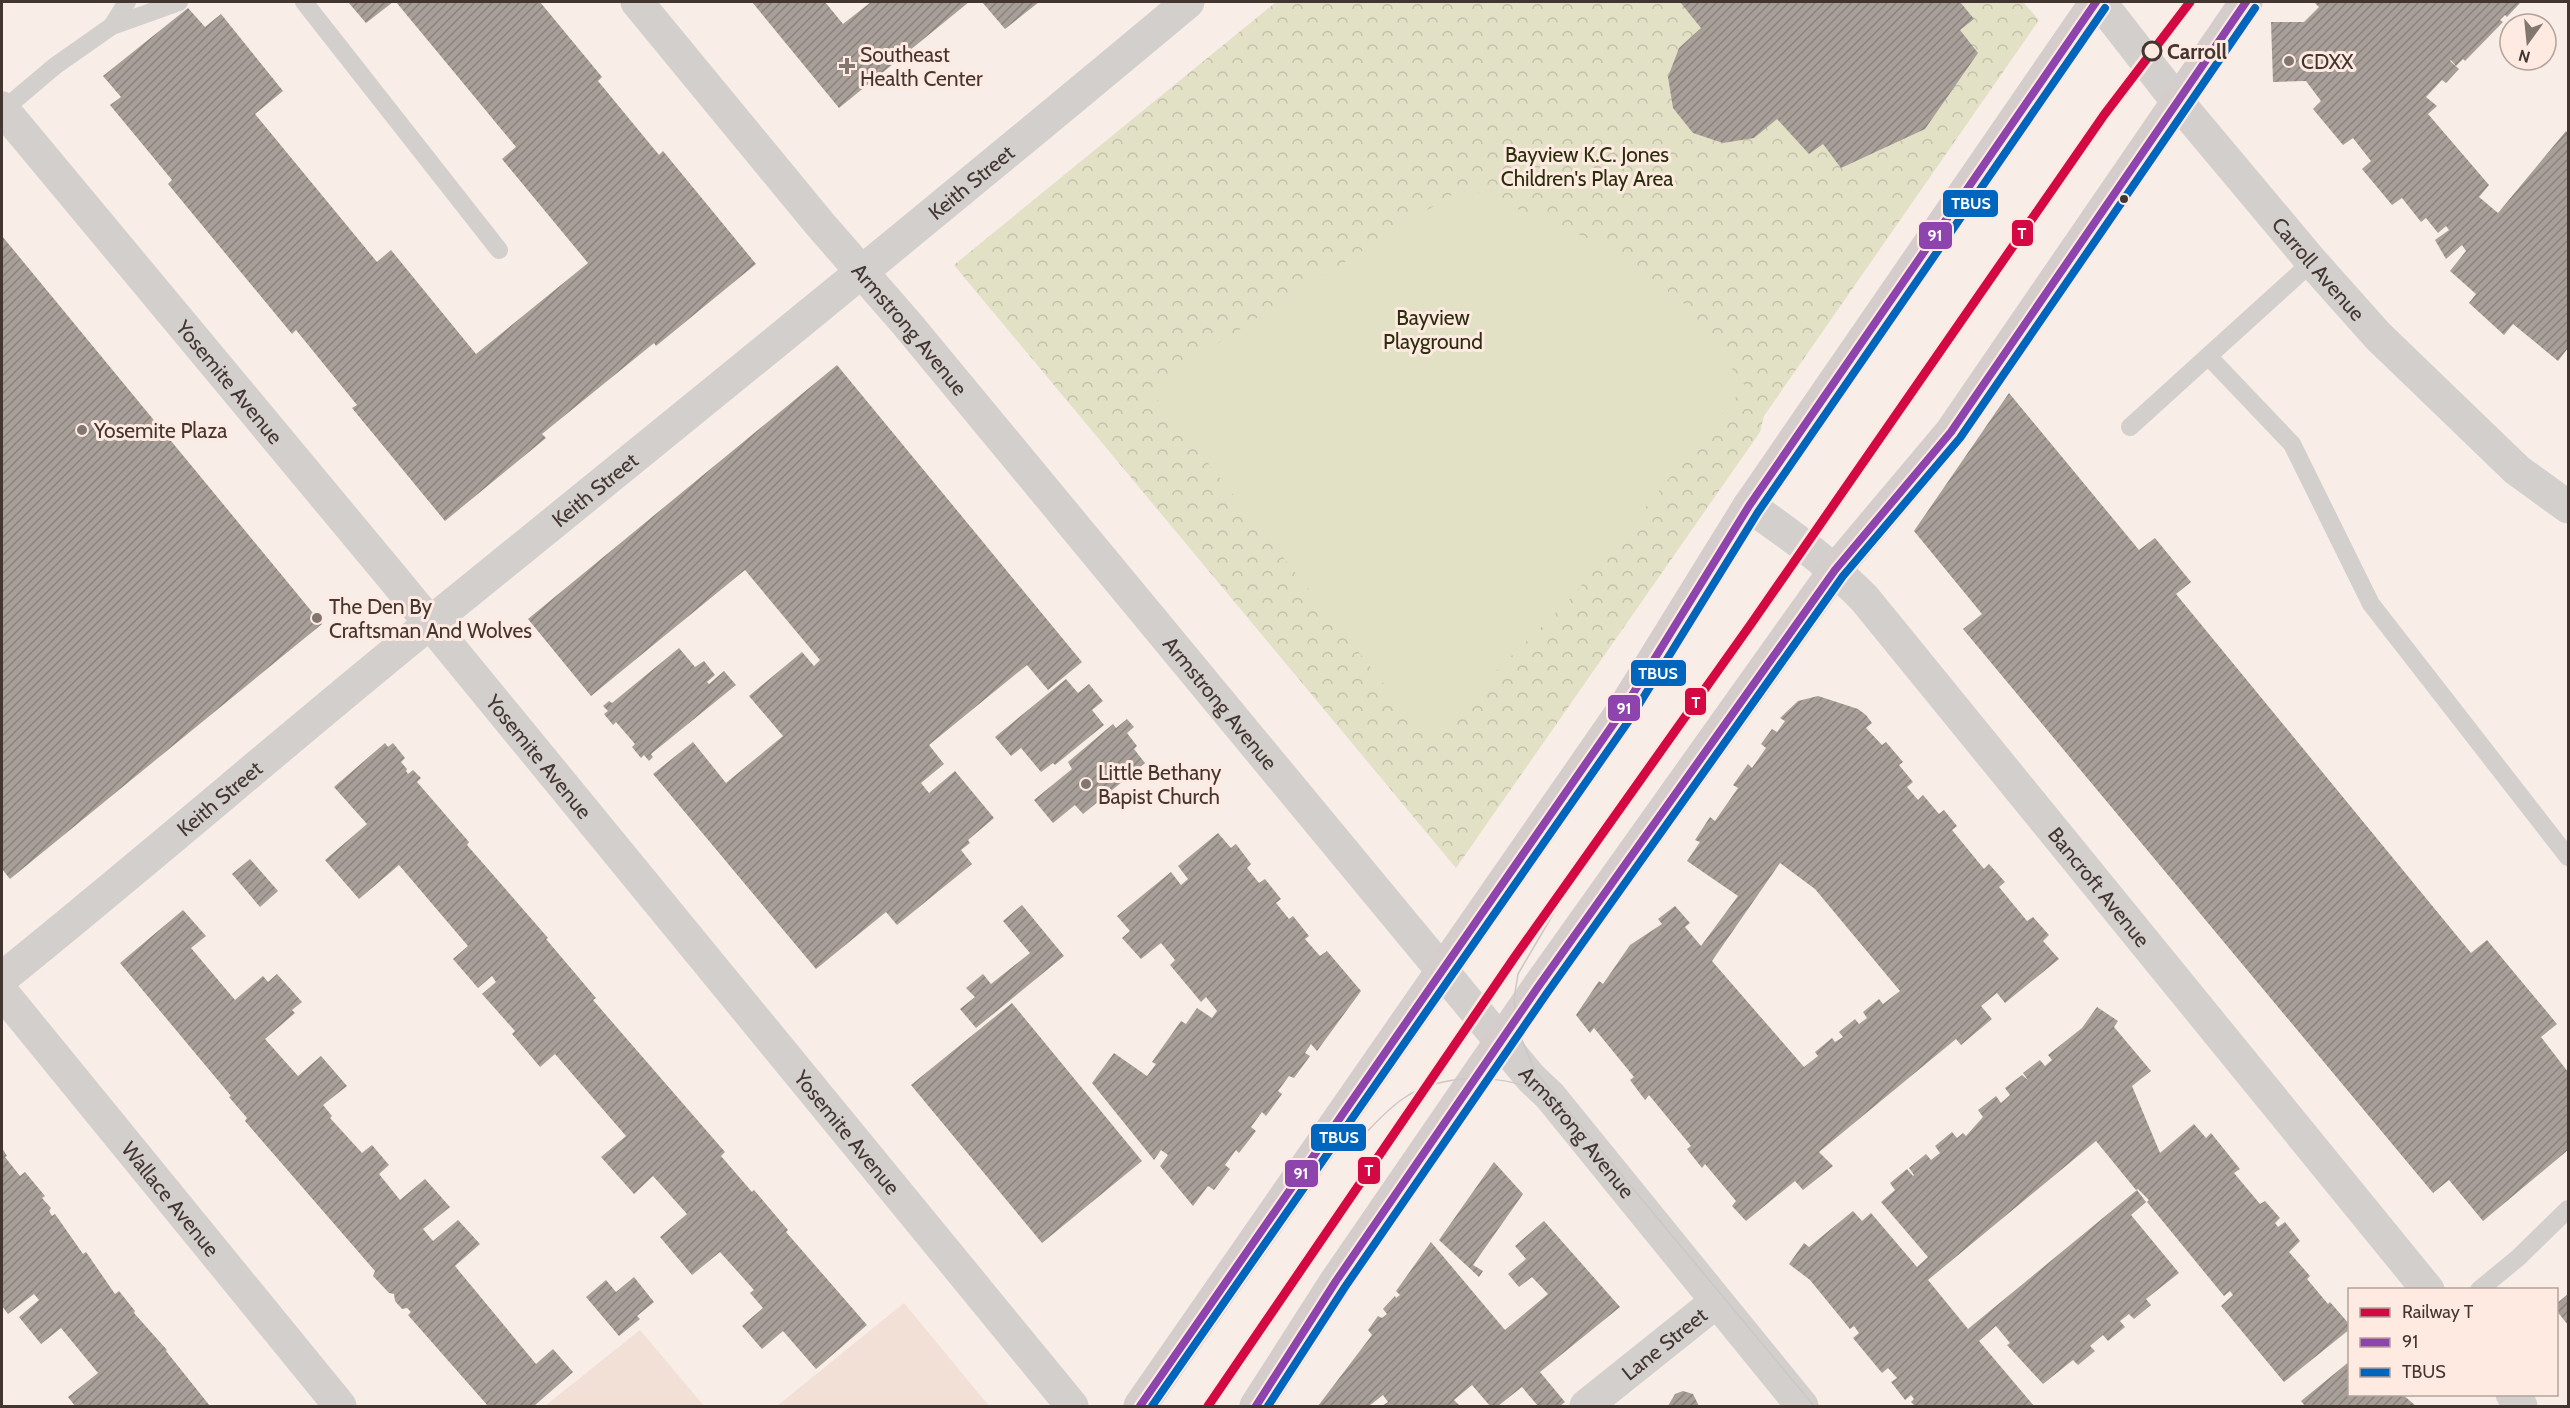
<svg xmlns="http://www.w3.org/2000/svg" width="2570" height="1408" font-family="Cabin,sans-serif">
<defs>
<pattern id="park-crowns" width="20" height="18" patternUnits="userSpaceOnUse" patternTransform="scale(1.5)"><rect width="20" height="18" fill="#e2e0c5"/><path d="M2 6a3 3 0 1 1 6 0M12 15a3 3 0 1 1 6 0" fill="none" stroke="#c3c1aa"/></pattern>
<pattern id="building-hatch" width="6" height="6" patternUnits="userSpaceOnUse" patternTransform="scale(1.5)"><rect width="6" height="6" fill="#a79f98"/><path d="M-1 1l2-2M0 6l6-6M5 7l2-2" fill="none" stroke="#8a827d"/></pattern>
</defs>
<rect width="100%" height="100%" fill="#f8ede7"/>
<g fill="#f2e0d7">
<polygon points="904,1303 989,1406 777,1406"/>
<polygon points="640,1330 704,1406 545,1406"/>
</g>
<polygon fill="url(#park-crowns)" points="1276,2 2023,2 2039,20 1764,416 1760,432 1456,868 954,265"/>
<polygon fill="#e2e0c5" points="1464,187 1594,241 1682,301 1745,386 1571,598 1427,738 1149,389 1281,302"/>
<g fill="url(#building-hatch)" fill-rule="evenodd">
<polygon points="348,2 393,2 366,23"/>
<polygon points="396,2 540,2 602,77 598,81 659,155 663,151 756,264 656,346 654,343 542,434 546,438 445,521 352,408 357,405 296,330 292,334 168,184 172,180 110,105 121,97 103,76 188,8 205,27 221,14 283,91 255,114 377,262 391,250 476,354 588,263 502,159 516,147"/>
<polygon points="752,2 825,2 843,24 871,2 969,2 839,108"/>
<polygon points="982,2 1039,2 1005,29"/>
<polygon points="1680,2 1960,2 1974,19 1960,30 1978,53 1925,129 1841,168 1823,144 1809,154 1777,119 1754,138 1723,143 1693,133 1673,108 1668,77 1679,48 1701,28"/>
<polygon points="2314,2 2520,3 2507,17 2505,15 2500,20 2503,22 2465,61 2463,59 2456,66 2451,60 2450,61 2459,69 2446,83 2442,80 2426,97 2437,106 2428,114 2489,185 2479,197 2498,213 2566,131 2568,133 2568,348 2558,361 2513,324 2504,335 2469,303 2476,294 2450,271 2466,251 2462,245 2446,259 2435,240 2449,230 2446,226 2438,233 2426,218 2421,222 2402,198 2392,205 2362,169 2371,161 2353,138 2343,145 2313,109 2321,101 2306,81 2273,82 2271,22 2304,22 2319,7"/>
<polygon points="2,236 322,624 10,879 2,869"/>
<polygon points="837,365 1082,662 1048,690 1027,665 929,745 944,764 921,783 929,793 955,771 994,818 968,840 970,843 961,850 972,864 897,925 886,912 816,969 653,774 693,742 726,783 783,736 749,696 802,652 814,666 820,660 745,570 591,696 528,619"/>
<polygon points="2009,393 2139,550 2155,538 2191,582 2176,594 2471,953 2487,940 2557,1024 2541,1037 2568,1072 2568,1150 2483,1221 2449,1180 2433,1193 1963,629 1982,614 1914,531"/>
<polygon points="679,648 695,667 704,661 715,675 707,682 709,684 724,671 736,685 651,754 653,757 649,761 644,755 641,758 632,747 635,744 616,722 613,725 604,714 608,711 603,706 609,701 612,703"/>
<polygon points="1066,679 1078,693 1089,684 1103,701 1092,710 1104,725 1055,765 1053,763 1041,772 1021,748 1011,756 995,737"/>
<path d="M1818 696 1858 709 1866 715 1872 723 1866 728 1882 745 1886 742 1903 762 1899 765 1913 782 1907 787 1918 800 1923 795 1939 814 1944 810 1957 826 1952 830 1984 869 1989 864 2005 882 1999 887 2027 921 2033 917 2049 935 2043 941 2059 959 2005 1003 1997 993 1981 1006 1992 1019 1961 1045 1956 1039 1819 1152 1833 1166 1803 1190 1795 1181 1746 1221 1732 1206 1736 1201 1705 1164 1702 1168 1687 1149 1691 1146 1649 1095 1645 1100 1630 1080 1634 1077 1594 1028 1590 1033 1576 1015 1599 981 1603 984 1630 945 1662 924 1658 919 1675 906 1690 923 1685 927 1701 946 1738 896 1687 861 1700 842 1695 840 1710 817 1715 821 1738 788 1733 785 1748 764 1752 768 1766 748 1761 744 1772 729 1777 732 1785 721 1780 718 1798 701ZM1780 863 1815 889 1900 991 1883 1004 1879 999 1863 1012 1867 1018 1859 1024 1855 1019 1839 1032 1843 1037 1835 1042 1832 1038 1815 1052 1818 1056 1804 1067 1712 961Z"/>
<polygon points="1127,719 1134,727 1127,733 1137,746 1134,749 1145,763 1083,814 1075,805 1053,823 1034,800 1072,769 1068,762 1113,724 1116,728"/>
<polygon points="385,743 388,747 393,743 405,758 401,762 407,769 406,771 408,774 413,770 421,778 417,782 469,842 467,845 548,938 546,939 596,998 593,1000 725,1152 721,1156 752,1192 754,1190 788,1230 786,1232 867,1325 816,1369 783,1331 762,1349 742,1326 763,1308 750,1293 754,1290 720,1252 692,1275 660,1237 687,1214 653,1176 634,1194 601,1157 626,1136 555,1054 540,1067 512,1034 515,1031 482,994 496,982 492,976 478,988 453,959 468,946 399,865 359,899 325,860 367,824 334,787"/>
<polygon points="1218,833 1231,848 1236,844 1251,864 1247,868 1259,883 1265,879 1281,899 1276,903 1289,919 1293,916 1309,936 1305,939 1320,956 1327,951 1361,991 1317,1051 1311,1044 1305,1053 1310,1056 1294,1078 1289,1076 1278,1091 1282,1094 1266,1116 1262,1112 1251,1127 1256,1131 1239,1153 1236,1150 1225,1165 1230,1169 1214,1190 1208,1186 1193,1206 1160,1166 1168,1155 1161,1150 1154,1160 1092,1083 1114,1053 1147,1076 1156,1064 1152,1062 1181,1021 1186,1024 1197,1008 1212,1018 1217,1011 1206,997 1201,1002 1170,965 1175,960 1161,943 1141,959 1122,938 1130,931 1117,916 1171,872 1181,885 1188,879 1178,866"/>
<polygon points="250,859 278,891 260,907 232,874"/>
<polygon points="1022,905 1064,956 976,1028 960,1009 975,997 966,988 983,974 991,984 1030,953 1003,921"/>
<polygon points="183,910 206,936 191,948 235,1000 263,976 268,982 277,974 302,1002 292,1010 295,1013 265,1039 298,1076 321,1056 347,1086 323,1105 332,1116 330,1118 362,1153 372,1145 389,1165 379,1174 400,1200 425,1179 450,1207 423,1229 433,1241 458,1220 480,1244 455,1266 459,1271 536,1364 553,1349 573,1372 534,1406 488,1406 408,1315 411,1312 407,1308 402,1309 395,1301 394,1294 389,1293 373,1276 375,1271 245,1121 247,1118 229,1097 231,1096 120,963"/>
<polygon points="1012,1003 1142,1161 1042,1243 911,1085"/>
<polygon points="2097,1007 2118,1021 2114,1027 2151,1071 2132,1086 2160,1153 2194,1124 2206,1138 2211,1133 2240,1169 2234,1173 2260,1204 2265,1201 2280,1218 2275,1223 2278,1227 2285,1222 2300,1241 2289,1252 2310,1276 2307,1279 2328,1304 2330,1302 2350,1325 2350,1329 2284,1382 2221,1306 2233,1295 2230,1291 2224,1296 2147,1202 2149,1200 2138,1189 2136,1190 2096,1141 1928,1280 1968,1329 2137,1190 2146,1202 2131,1215 2179,1273 2146,1299 2151,1305 2134,1319 2129,1314 2120,1321 2125,1327 2108,1341 2103,1335 2090,1346 2095,1351 2078,1365 2073,1360 2043,1384 2007,1345 2010,1343 1996,1326 1979,1341 2034,1406 1915,1406 1911,1402 1914,1399 1911,1395 1905,1400 1891,1382 1897,1378 1888,1368 1882,1373 1853,1338 1859,1333 1854,1326 1850,1329 1810,1280 1789,1264 1804,1243 1809,1247 1853,1211 1862,1221 1871,1213 1917,1267 1928,1257 1881,1202 1895,1190 1890,1183 1907,1169 1913,1176 1914,1175 1909,1168 1926,1154 1931,1160 1940,1153 1935,1146 1952,1132 1957,1138 1963,1133 1966,1136 1983,1117 1978,1110 1996,1096 2001,1103 2010,1095 2005,1088 2022,1075 2028,1080 2023,1073 2040,1060 2045,1066 2052,1060 2048,1055 2082,1028"/>
<polygon points="2,1148 7,1156 5,1157 20,1176 25,1172 45,1196 42,1198 51,1208 49,1211 52,1216 55,1214 83,1254 86,1252 115,1294 119,1291 135,1311 134,1313 167,1350 166,1351 210,1406 75,1406 68,1397 98,1373 61,1328 41,1344 19,1317 39,1300 34,1294 8,1314 2,1306"/>
<polygon points="1494,1162 1523,1194 1473,1265 1483,1271 1479,1277 1439,1240"/>
<polygon points="1544,1221 1620,1307 1540,1372 1565,1402 1560,1406 1538,1406 1522,1387 1498,1406 1490,1406 1472,1385 1454,1400 1460,1406 1382,1406 1388,1402 1383,1395 1369,1406 1318,1406 1372,1335 1368,1330 1378,1316 1382,1318 1387,1314 1383,1309 1395,1296 1396,1298 1400,1295 1396,1291 1431,1242 1505,1330 1548,1294 1532,1277 1519,1287 1508,1274 1526,1259 1515,1246"/>
<polygon points="634,1277 654,1302 637,1316 640,1319 619,1336 586,1297 606,1280 616,1292"/>
<polygon points="2568,1294 2568,1325 2556,1310 2556,1304"/>
<polygon points="2350,1361 2350,1394 2402,1394 2416,1406 2305,1406 2301,1401"/>
<polygon points="1683,1391 1693,1394 1699,1406 1668,1406 1675,1394"/>
</g>
<g fill="none" stroke-linecap="round" stroke-linejoin="round">
<g stroke="#d3cfcd" stroke-width="18">
<polyline points="304,2 499,250"/>
<polyline points="112,26 127,2"/>
<polyline points="3,110 55,66 112,26 179,2"/>
<polyline points="2209,357 2292,444 2371,604 2568,857"/>
<polyline points="2130,427 2312,262"/>
<polyline points="2479,1290 2519,1257 2568,1209"/>
</g>
<g stroke="#d3cfcd" stroke-width="33">
<path id="s1" d="M637 2 819 223 907 324 1531 1078 1550 1096 1802 1406"/>
<path id="s2" d="M2100 2 2177 101 2312 262 2378 336 2517 470 2568 507"/>
<path id="s3" d="M2 108 393 578 1072 1406"/>
<path id="s4" d="M1749 506C1790 534 1829 563 1864 598L2428 1290"/>
<path id="s5" d="M2 978C146 862 286 740 430 623 684 417 938 211 1188 2"/>
<path id="s6" d="M2 992 340 1406"/>
<polyline points="2512,1394 2521,1406"/>
<path id="s7" d="M1586 1406 1716 1302"/>
</g>
<g stroke="#d4cdcb" stroke-width="33">
<polyline points="1140,1406 1621,713 1749,506 2096,2"/>
<polyline points="1256,1406 1336,1281 1538,987 1835,570 1951,432 2246,2"/>
</g>
<g stroke="#cac7c6" stroke-width="1.5">
<polyline points="1586,858 1518,974 1514,999 1517,1028 1535,1071 1814,1406"/>
<path d="M1356 1143C1371 1128 1386 1110 1404 1098 1441 1071 1524 1071 1557 1105"/>
</g>
<g stroke="#feeae1" stroke-width="12">
<g id="bus-1">
<polyline points="1140,1406 1621,713 1749,506 2096,2"/>
<polyline points="1256,1406 1336,1281 1538,987 1835,570 1951,432 2246,2"/>
</g>
</g>
<g stroke="#feeae1" stroke-width="12">
<g id="bus-2">
<polyline points="1152,1406 1630,719 1758,512 2105,8"/>
<polyline points="1268,1406 1345,1287 1547,993 1843,576 1960,438 2255,8"/>
</g>
</g>
<use href="#bus-1" stroke="#8e44ad" stroke-width="8"/>
<use href="#bus-2" stroke="#0065bd" stroke-width="8"/>
<g stroke="#feeae1" stroke-width="14">
<polyline id="rail-1" points="1208,1406 1514,958 1751,624 2104,115 2190,2"/>
</g>
<use href="#rail-1" stroke="#d40843" stroke-width="9"/>
</g>
<circle fill="#feeae1" stroke="#433631" stroke-width="3" cx="2152" cy="51" r="9"/>
<g fill="#827671" stroke="#feeae1" stroke-width="2">
<circle cx="2289" cy="61" r="6"/>
<path d="M844 57h6v6h6v6h-6v6h-6v-6h-6v-6h6z"/>
<circle cx="82" cy="430" r="6"/>
<circle cx="317" cy="618" r="6"/>
<circle cx="1086" cy="784" r="6"/>
</g>
<circle fill="#433631" stroke="#feeae1" stroke-width="2" cx="2124" cy="199" r="5"/>
<g text-anchor="middle" dominant-baseline="central" stroke-width="6" stroke-linejoin="round" paint-order="stroke">
<g font-size="21" font-weight="bold" fill="#433631" stroke="#feeae1" text-anchor="start">
<text x="2167" y="51">Carroll</text>
</g>
<g font-size="21" fill="#433631" stroke="#feeae1" text-anchor="start">
<text x="860" y="54">Southeast<tspan x="860" dy="24">Health Center</tspan></text>
<text x="2301" y="61">CDXX</text>
<text x="94" y="430">Yosemite Plaza</text>
<text x="329" y="606">The Den By<tspan x="329" dy="24">Craftsman And Wolves</tspan></text>
<text x="1098" y="772">Little Bethany<tspan x="1098" dy="24">Bapist Church</tspan></text>
</g>
<g font-size="21" fill="#2b2e0d" stroke="#feeae1">
<text x="1587" y="154">Bayview K.C. Jones<tspan x="1587" dy="24">Children's Play Area</tspan></text>
<text x="1433" y="317">Bayview<tspan x="1433" dy="24">Playground</tspan></text>
</g>
<g font-size="21" fill="#433631" stroke="#feeae1">
<text stroke="none"><textPath href="#s5" startOffset="1254">Keith Street</textPath></text>
<text stroke="none"><textPath href="#s2" startOffset="345">Carroll Avenue</textPath></text>
<text stroke="none"><textPath href="#s1" startOffset="426">Armstrong Avenue</textPath></text>
<text stroke="none"><textPath href="#s3" startOffset="356">Yosemite Avenue</textPath></text>
<text stroke="none"><textPath href="#s5" startOffset="768">Keith Street</textPath></text>
<text stroke="none"><textPath href="#s1" startOffset="912">Armstrong Avenue</textPath></text>
<text stroke="none"><textPath href="#s3" startOffset="842">Yosemite Avenue</textPath></text>
<text stroke="none"><textPath href="#s5" startOffset="282">Keith Street</textPath></text>
<text stroke="none"><textPath href="#s4" startOffset="520">Bancroft Avenue</textPath></text>
<text stroke="none"><textPath href="#s3" startOffset="1328">Yosemite Avenue</textPath></text>
<text stroke="none"><textPath href="#s1" startOffset="1470">Armstrong Avenue</textPath></text>
<text stroke="none"><textPath href="#s6" startOffset="267">Wallace Avenue</textPath></text>
<text stroke="none"><textPath href="#s7" startOffset="100">Lane Street</textPath></text>
</g>
</g>
<g stroke="#feeae1" stroke-width="2">
<rect x="1942" y="189" width="57" height="29" rx="6" fill="#0065bd"/>
<rect x="2011" y="219" width="23" height="28" rx="6" fill="#d40843"/>
<rect x="1918" y="221" width="35" height="29" rx="6" fill="#8e44ad"/>
<rect x="1630" y="659" width="57" height="28" rx="6" fill="#0065bd"/>
<rect x="1684" y="687" width="23" height="29" rx="6" fill="#d40843"/>
<rect x="1607" y="694" width="34" height="28" rx="6" fill="#8e44ad"/>
<rect x="1310" y="1123" width="57" height="29" rx="6" fill="#0065bd"/>
<rect x="1357" y="1156" width="24" height="29" rx="6" fill="#d40843"/>
<rect x="1284" y="1159" width="35" height="29" rx="6" fill="#8e44ad"/>
</g>
<g font-size="16" text-anchor="middle" font-weight="bold" fill="#fff">
<text x="1971" y="209">TBUS</text>
<text x="2022" y="239">T</text>
<text x="1935" y="241">91</text>
<text x="1658" y="679">TBUS</text>
<text x="1696" y="708">T</text>
<text x="1624" y="714">91</text>
<text x="1339" y="1143">TBUS</text>
<text x="1369" y="1176">T</text>
<text x="1301" y="1179">91</text>
</g>
<rect width="2570" height="1408" fill="none" stroke="#433631" stroke-width="6"/>
<rect x="2348" y="1288" width="210" height="108" fill="#feeae1" stroke="#b3a29b" stroke-width="1.5"/>
<rect x="2360" y="1308" width="30" height="9" fill="#d40843" stroke="#b3a29b" stroke-width="1.5"/>
<text x="2402" y="1318" font-size="18" fill="#433631">Railway T</text>
<rect x="2360" y="1338" width="30" height="9" fill="#8e44ad" stroke="#b3a29b" stroke-width="1.5"/>
<text x="2402" y="1348" font-size="18" fill="#433631">91</text>
<rect x="2360" y="1368" width="30" height="9" fill="#0065bd" stroke="#b3a29b" stroke-width="1.5"/>
<text x="2402" y="1378" font-size="18" fill="#433631">TBUS</text>
<g transform="translate(2528 42) rotate(195)"><circle r="28" fill="#feeae1" stroke="#b3a29b" stroke-width="1.5"/>
<path d="M0-4.5L10 22L0 15L-10 22Z" fill="#827671"/>
<text y="-9" font-size="16" font-weight="bold" text-anchor="middle" fill="#433631">N</text>
</g>
</svg>
